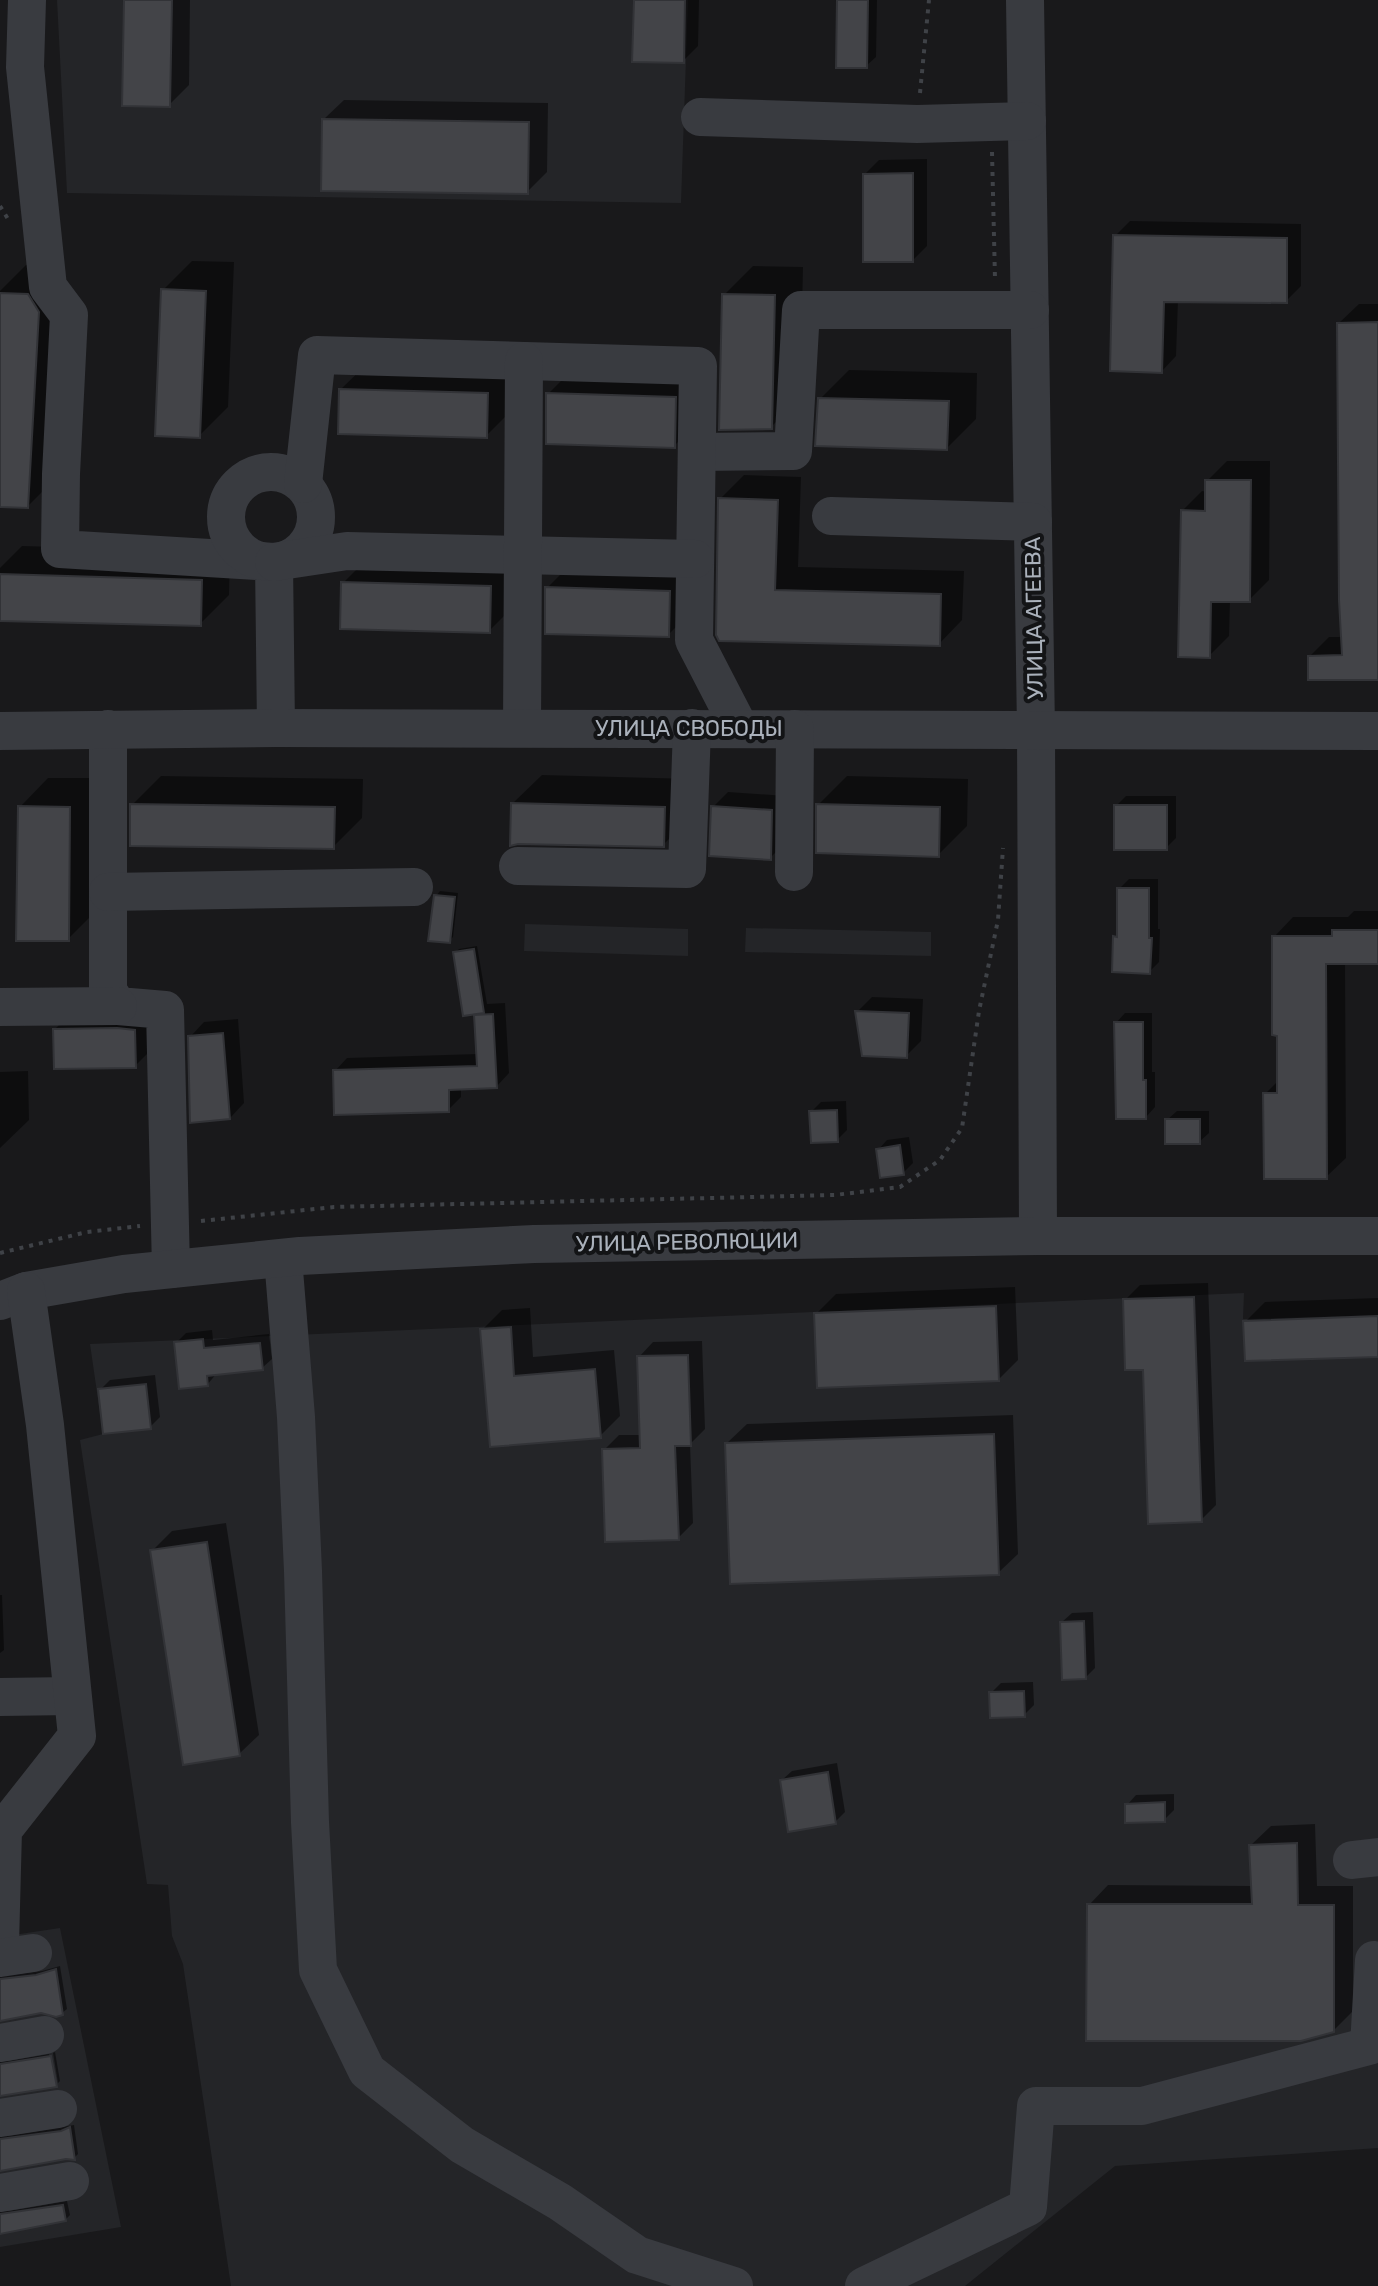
<svg xmlns="http://www.w3.org/2000/svg" width="1378" height="2286" font-family="Rubik,sans-serif">
<rect width="100%" height="100%" fill="#19191b"/>
<g fill="#242528">
<polygon points="57,0 688,0 681,203 67,193"/>
<polygon points="525,924 688,929 688,956 524,951"/>
<polygon points="746,928 931,932 931,956 745,952"/>
<polygon points="1244,1293 1243,1319 1378,1315 1378,2148 1115,2166 965,2286 231,2286 183,1964 172,1936 168,1885 147,1884 80,1440 103,1434 90,1344"/>
<polygon points="60,1928 121,2227 0,2247 0,1937"/>
</g>
<g fill="#0007">
<polygon points="126,0 190,0 189,85 169,105"/>
<polygon points="636,0 699,0 698,46 683,61"/>
<polygon points="839,0 877,0 876,57 866,66"/>
<polygon points="344,100 548,103 547,172 527,192 324,119"/>
<polygon points="927,159 927,246 913,260 865,174 879,160"/>
<polygon points="1130,221 1301,224 1301,286 1286,301 1178,300 1176,356 1162,371 1115,236"/>
<polygon points="192,261 234,262 228,407 199,436 163,290"/>
<polygon points="26,265 57,266 57,477 28,506 0,505 0,291"/>
<polygon points="753,266 803,267 800,398 771,427 724,295"/>
<polygon points="1359,304 1378,304 1378,678 1310,656 1329,637 1343,637 1339,323"/>
<polygon points="370,361 516,365 515,407 486,436 341,389"/>
<polygon points="577,365 704,369 703,417 674,446 548,394"/>
<polygon points="849,370 977,373 976,419 947,448 820,399"/>
<polygon points="1227,461 1270,461 1269,580 1249,600 1230,600 1229,636 1209,656 1182,511 1202,491 1207,492 1207,481"/>
<polygon points="744,475 801,477 798,567 964,571 962,620 939,644 720,639 720,499"/>
<polygon points="22,546 230,552 229,595 200,624 0,619 0,568"/>
<polygon points="372,554 519,558 518,602 489,631 343,583"/>
<polygon points="576,559 698,563 697,606 668,635 547,588"/>
<polygon points="542,775 693,779 692,816 663,845 513,803"/>
<polygon points="161,776 363,779 362,818 333,847 132,805"/>
<polygon points="847,776 968,779 967,826 938,855 818,805"/>
<polygon points="48,778 98,778 97,910 68,939 20,807"/>
<polygon points="728,792 786,796 785,843 770,858 713,807"/>
<polygon points="1126,796 1176,796 1176,838 1166,848 1116,806"/>
<polygon points="1129,879 1158,879 1158,929 1160,929 1159,962 1149,972 1115,937 1119,933 1119,889"/>
<polygon points="440,891 458,893 453,937 449,941 436,896"/>
<polygon points="1354,911 1378,911 1378,962 1345,962 1346,1158 1326,1177 1265,1094 1279,1080 1274,937 1293,917 1348,917"/>
<polygon points="477,946 487,1004 505,1003 509,1073 497,1086 461,1088 461,1097 448,1110 335,1071 347,1058 478,1054 476,1016 480,1012 455,953 459,949"/>
<polygon points="872,997 923,999 921,1041 906,1056 857,1012"/>
<polygon points="84,1001 163,1001 164,1037 135,1066 55,1029"/>
<polygon points="1125,1013 1152,1013 1152,1072 1155,1072 1155,1107 1146,1117 1116,1023"/>
<polygon points="238,1019 244,1103 230,1118 190,1037 204,1022"/>
<polygon points="28,1071 29,1120 0,1148 0,1072"/>
<polygon points="846,1101 847,1130 837,1140 811,1112 821,1102"/>
<polygon points="1177,1111 1209,1111 1209,1133 1199,1142 1167,1120"/>
<polygon points="909,1137 913,1163 903,1173 878,1150 887,1140"/>
<polygon points="1208,1283 1216,1505 1201,1520 1145,1368 1125,1300 1140,1285"/>
<polygon points="1015,1287 1018,1360 999,1379 816,1314 836,1294"/>
<polygon points="1378,1298 1378,1355 1245,1322 1265,1302"/>
<polygon points="530,1308 533,1357 614,1350 620,1416 600,1436 492,1445 482,1330 502,1310"/>
<polygon points="212,1330 213,1340 269,1334 272,1359 262,1368 217,1373 207,1385 176,1343 186,1333"/>
<polygon points="702,1341 705,1429 690,1444 693,1523 678,1538 604,1450 619,1435 641,1435 639,1357 653,1342"/>
<polygon points="155,1375 160,1417 150,1427 100,1390 110,1380"/>
<polygon points="1013,1415 1018,1554 998,1573 727,1443 747,1424"/>
<polygon points="226,1523 259,1735 239,1754 152,1551 172,1531"/>
<polygon points="0,1595 2,1595 4,1650 0,1653"/>
<polygon points="1093,1612 1095,1668 1086,1677 1062,1622 1072,1613"/>
<polygon points="1033,1682 1034,1705 1024,1715 991,1693 1001,1683"/>
<polygon points="837,1763 845,1812 835,1822 782,1780 792,1771"/>
<polygon points="1174,1794 1174,1810 1164,1820 1127,1805 1136,1795"/>
<polygon points="1315,1824 1317,1886 1353,1886 1353,2011 1333,2031 1089,1905 1108,1885 1253,1886 1251,1845 1271,1826"/>
<polygon points="60,1966 67,2009 62,2013 41,2011 0,2019 0,1976 42,1971"/>
<polygon points="55,2052 60,2081 58,2083 53,2053"/>
<polygon points="49,2054 54,2085 0,2094 0,2061 9,2061"/>
<polygon points="74,2125 78,2154 74,2158 66,2157 0,2169 0,2135 8,2136"/>
<polygon points="67,2201 70,2215 65,2220 0,2232 0,2210 9,2211"/>
</g>
<g fill="#434448" stroke="#323337" stroke-width="2">
<polygon points="124,0 172,0 170,107 122,106"/>
<polygon points="634,0 685,0 684,63 632,62"/>
<polygon points="837,0 868,0 867,68 836,68"/>
<polygon points="322,119 529,122 528,194 321,191"/>
<polygon points="913,173 913,262 863,262 863,174"/>
<polygon points="1113,235 1287,238 1287,303 1164,302 1162,373 1110,371"/>
<polygon points="161,289 206,291 200,438 155,436"/>
<polygon points="0,293 28,294 39,312 28,508 0,507"/>
<polygon points="722,294 775,295 772,429 719,430"/>
<polygon points="1378,322 1378,680 1308,680 1308,656 1342,655 1339,600 1337,323"/>
<polygon points="339,389 488,393 487,438 338,434"/>
<polygon points="546,393 676,397 675,448 546,444"/>
<polygon points="818,398 949,401 947,450 815,446"/>
<polygon points="1205,480 1251,480 1250,602 1211,602 1210,658 1178,657 1181,510 1205,511"/>
<polygon points="718,498 778,500 775,590 941,594 940,646 719,641 716,635"/>
<polygon points="0,574 202,580 201,626 0,621"/>
<polygon points="341,582 491,586 490,633 340,629"/>
<polygon points="545,587 670,591 669,637 545,634"/>
<polygon points="511,803 665,807 664,847 518,844 510,846"/>
<polygon points="130,804 335,807 334,849 130,846"/>
<polygon points="816,804 940,807 939,857 816,853"/>
<rect x="1114" y="805" width="53" height="45"/>
<polygon points="18,806 70,807 69,941 16,941"/>
<polygon points="711,806 772,810 771,860 709,856"/>
<polygon points="1117,888 1149,888 1149,938 1152,938 1150,974 1112,972 1113,936 1117,937"/>
<polygon points="434,895 455,897 450,943 428,941"/>
<polygon points="1332,930 1378,930 1378,964 1326,964 1327,1179 1264,1179 1263,1093 1277,1093 1277,1036 1272,1035 1272,936 1332,936"/>
<polygon points="474,949 484,1013 463,1016 453,952"/>
<polygon points="855,1011 909,1013 907,1058 862,1056"/>
<polygon points="493,1014 497,1088 449,1090 449,1112 334,1115 333,1070 477,1066 474,1015"/>
<polygon points="1114,1022 1143,1022 1143,1080 1146,1080 1146,1119 1116,1119"/>
<polygon points="117,1028 135,1030 136,1068 54,1069 53,1029"/>
<polygon points="223,1033 230,1119 190,1123 188,1036"/>
<polygon points="837,1110 838,1142 811,1143 809,1111"/>
<rect x="1165" y="1119" width="35" height="25"/>
<polygon points="900,1145 904,1175 880,1178 876,1149"/>
<polygon points="1194,1297 1202,1522 1148,1524 1143,1370 1125,1370 1123,1299"/>
<polygon points="996,1306 999,1381 817,1388 814,1313"/>
<polygon points="1378,1316 1378,1357 1245,1361 1243,1321"/>
<polygon points="511,1327 514,1376 595,1369 601,1438 490,1447 480,1329"/>
<polygon points="203,1339 204,1348 260,1343 263,1370 207,1376 208,1386 179,1389 174,1342"/>
<polygon points="688,1355 691,1446 675,1446 679,1540 605,1542 602,1449 640,1448 637,1356"/>
<polygon points="146,1384 151,1429 103,1434 98,1389"/>
<polygon points="994,1434 999,1575 730,1584 725,1443"/>
<polygon points="207,1542 240,1756 183,1765 150,1550"/>
<polygon points="1084,1621 1086,1679 1062,1680 1060,1622"/>
<polygon points="1024,1691 1025,1717 990,1718 989,1692"/>
<polygon points="828,1772 836,1824 788,1832 780,1780"/>
<polygon points="1165,1802 1165,1822 1125,1823 1125,1804"/>
<polygon points="1297,1843 1298,1905 1334,1905 1334,2032 1301,2041 1086,2041 1087,1904 1252,1904 1249,1845"/>
<polygon points="56,1969 63,2015 56,2017 41,2013 0,2021 0,1979 36,1975"/>
<polygon points="51,2056 57,2087 0,2096 0,2064"/>
<polygon points="70,2127 75,2160 66,2159 0,2171 0,2139 61,2131"/>
<polygon points="63,2205 66,2221 0,2234 0,2214"/>
</g>
<g fill="none" stroke-linecap="round" stroke-linejoin="round">
<g stroke="#3f4247" stroke-width="4" stroke-dasharray="4 6" stroke-linecap="butt">
<polyline points="920,93 929,0"/>
<polyline points="992,152 995,279"/>
<polyline points="0,206 8,219"/>
<polyline points="201,1221 334,1207 835,1195 900,1187 940,1160 962,1128 979,1011 998,920 1003,848"/>
<polyline points="0,1253 87,1232 140,1226"/>
</g>
<g stroke="#393b40" stroke-width="38">
<polyline points="27,0 25,67 48,287 69,315 61,474 60,549 274,562 276,728"/>
<polyline points="1025,0 1036,730 1038,1236"/>
<polyline points="700,117 917,124 1027,121"/>
<polyline points="697,452 793,451 801,310 1030,310"/>
<circle cx="271" cy="517" r="45"/>
<polyline points="303,484 317,355 698,366 694,640 740,729"/>
<polyline points="831,516 1033,522"/>
<polyline points="274,562 347,551 695,559"/>
<polyline points="522,728 524,361"/>
<polyline points="108,729 108,991 118,1006 165,1010 171,1269"/>
<polyline points="0,731 276,728 1378,731"/>
<polyline points="518,866 687,869 692,728"/>
<polyline points="794,872 795,729"/>
<polyline points="108,892 414,887"/>
<polyline points="0,1007 118,1006"/>
<polyline points="283,1258 296,1417 303,1571 310,1822 318,1970 367,2071 462,2145 560,2202 637,2255 734,2286"/>
<polyline points="0,1301 26,1291 124,1274 300,1256 534,1244 1038,1236 1378,1236"/>
<polyline points="0,1697 72,1696"/>
<polyline points="1352,1860 1378,1857"/>
<polyline points="0,1945 3,1830 77,1736 45,1425 26,1291"/>
<polyline points="0,1958 33,1953"/>
<polyline points="0,2043 45,2035"/>
<polyline points="0,2118 58,2109"/>
<polyline points="0,2193 70,2181"/>
<polyline points="864,2286 1028,2207 1036,2106 1142,2106 1369,2046 1374,1960"/>
</g>
</g>
<g text-anchor="middle" dominant-baseline="central" stroke-width="8" stroke-linejoin="round" paint-order="stroke">
<g font-size="22" fill="#aab1bb" stroke="#131416">
<text transform="translate(1034 618) rotate(-91)">УЛИЦА АГЕЕВА</text>
<text x="689" y="728">УЛИЦА СВОБОДЫ</text>
<text transform="translate(687 1242) rotate(-1)">УЛИЦА РЕВОЛЮЦИИ</text>
</g>
</g>
</svg>
